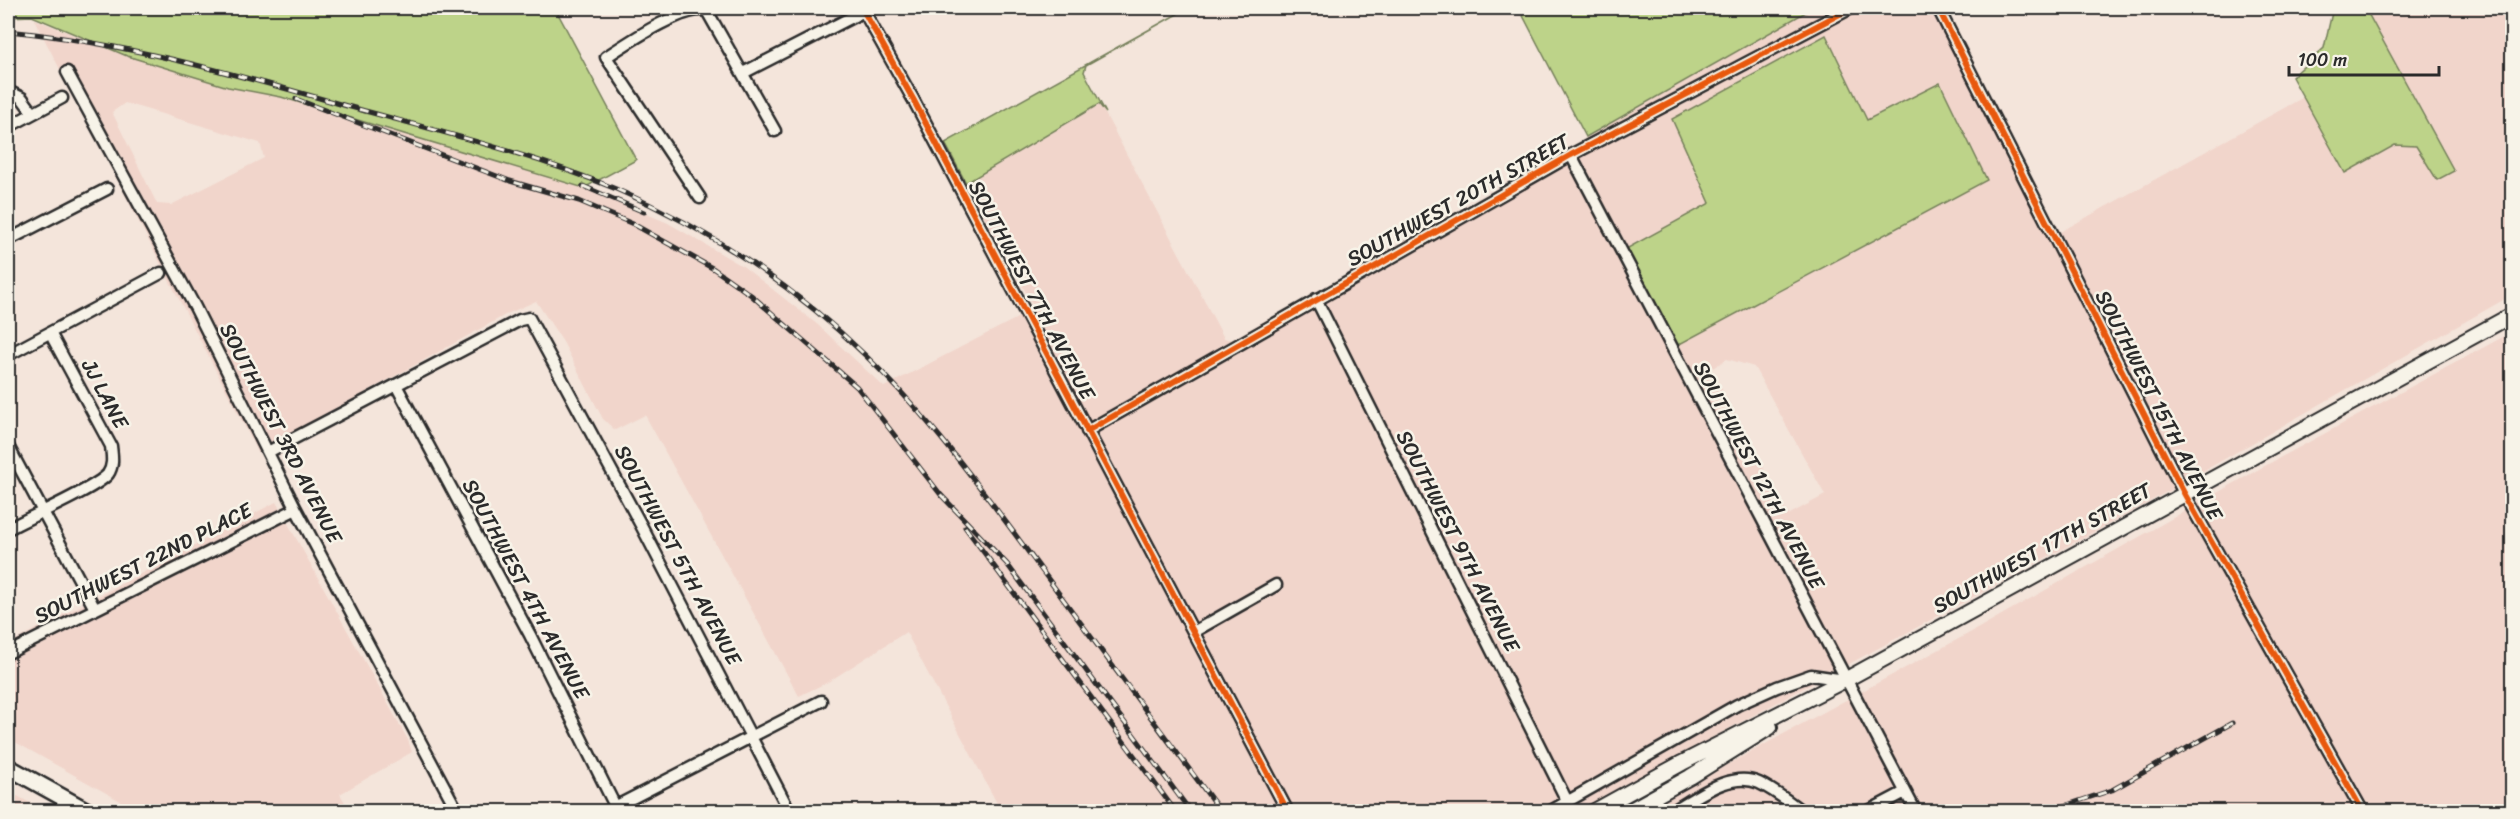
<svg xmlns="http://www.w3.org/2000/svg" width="2520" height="819" viewBox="0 0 2520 819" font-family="Sriracha,sans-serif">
  <rect width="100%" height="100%" fill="#f4e5db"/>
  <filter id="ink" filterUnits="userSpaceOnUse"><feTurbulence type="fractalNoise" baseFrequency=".0167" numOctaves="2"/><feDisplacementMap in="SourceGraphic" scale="12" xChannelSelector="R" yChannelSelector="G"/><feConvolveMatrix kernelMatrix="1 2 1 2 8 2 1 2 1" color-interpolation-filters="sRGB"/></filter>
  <g filter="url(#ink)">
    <path fill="#f1d5cb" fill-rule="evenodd" d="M 1813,8 L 1938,8 L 2018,163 L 2060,232 L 2304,97 L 2345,172 L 2395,145 L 2416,146 L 2438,180 L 2454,170 L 2365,8 L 2512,8 L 2512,295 L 2142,506 L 1576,811 L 1294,811 L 1030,312 L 1035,309 L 966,183 L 1100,104 L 1224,338 L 1231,340 L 1584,143 L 1586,137 ZM 1826,35 L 1867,120 L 1626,249 L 1711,203 ZM 1727,359 L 1754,367 L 1825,495 L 1788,515 L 1711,369 Z
      M 34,19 L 127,56 L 228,87 L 281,97 L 575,184 L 668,223 L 744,267 L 818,325 L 884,387 L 1021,316 L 1283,811 L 1001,811 L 906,632 L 828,682 L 799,696 L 645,415 L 615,430 L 603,419 L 563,342 L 536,301 L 507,314 L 258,452 ZM 68,65 L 199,305 L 239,386 L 230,390 L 190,310 L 61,72 ZM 125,103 L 260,143 L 264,158 L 171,205 L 157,204 L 112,112 Z
      M 2512,332 L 2512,811 L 1879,811 L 1912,795 L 1907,785 L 1854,811 L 1813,812 L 1760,778 L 1735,775 L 1714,781 L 1660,811 L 1640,812 L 1975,630 L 2261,468 Z
      M 276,502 L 408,740 L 412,752 L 340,794 L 350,811 L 140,812 L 8,738 L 8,644 Z
      M 1738,786 L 1757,788 L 1794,811 L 1683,812 L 1719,792 Z
      M 8,791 L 45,811 L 8,811 Z"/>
    <path fill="#bdd389" stroke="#747f5a" stroke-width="1.5" d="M 8,8 L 555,8 L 636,160 L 584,188 L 281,97 L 228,87 L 127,56 L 32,16 L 8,17 Z
      M 1188,8 L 1086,65 L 1084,72 L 1106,113 L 1099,104 L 966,183 L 945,143 Z
      M 1519,8 L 1813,8 L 1586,137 Z
      M 2333,8 L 2365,8 L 2454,171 L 2437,180 L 2416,146 L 2395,145 L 2345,173 L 2292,77 L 2324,48 Z
      M 1826,35 L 1867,120 L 1940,83 L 1987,180 L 1674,347 L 1626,249 L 1710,203 L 1672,119 Z"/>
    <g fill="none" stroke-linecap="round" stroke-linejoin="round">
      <defs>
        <path id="minor" d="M 862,8 L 913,99 L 1288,812
          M 1938,8 L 2184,493 L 2363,812
          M 67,72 L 195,307 L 296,509 L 458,812
          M 743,73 L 864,11
          M 8,91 L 22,98 L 33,113
          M 8,127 L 62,98
          M 1571,155 L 1916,812
          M 700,198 L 606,57 C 626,44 684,4 707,11 L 775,131
          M 8,240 L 107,189
          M 1316,299 L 1566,799
          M 8,355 L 161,273
          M 396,385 L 530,635 L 618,812
          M 1087,431 L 1571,155 L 1851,8
          M 8,446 L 95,609
          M 268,452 L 520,320 L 529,318 L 642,527 L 790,812
          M 8,529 C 27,518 97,488 108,474 C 114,465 112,456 111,446 L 50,333
          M 1195,631 L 1276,585
          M 8,653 L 296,509
          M 605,812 L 821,701
          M 1549,812 L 1737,705 L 1777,687 L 1811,675 L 1845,680
          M 1671,812 C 1696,798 1730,770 1759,783 C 1774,790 1789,802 1803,812
          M 1867,812 L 1905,792"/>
        <path id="major" d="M 1593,812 L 1682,763 L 1845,680 L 2512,315
          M 1627,812 L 1690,777 L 1770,727"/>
        <path id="highway" d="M 8,767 L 89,812"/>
      </defs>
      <use href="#minor" stroke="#2b2b2b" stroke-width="15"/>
      <use href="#major" stroke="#2b2b2b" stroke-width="18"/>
      <use href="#highway" stroke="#2b2b2b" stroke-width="20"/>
      <use href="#minor" stroke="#f7f3e8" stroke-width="10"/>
      <use href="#major" stroke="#f7f3e8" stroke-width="14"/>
      <use href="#highway" stroke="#f7f3e8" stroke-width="15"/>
      <defs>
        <path id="rail" d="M 8,31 C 121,42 231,73 340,104 C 433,130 527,152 616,189 C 707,228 796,287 867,357 C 932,420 986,495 1040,568 C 1100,649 1161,730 1221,812
          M 296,99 L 510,181 L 579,201 L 633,224 L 714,269 L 751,295 L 857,387 L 941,495 L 1007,564 L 1191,812
          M 583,186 L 644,212
          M 965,527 L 1176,812
          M 2046,812 L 2112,790 L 2232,723"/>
      </defs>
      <use href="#rail" stroke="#2b2b2b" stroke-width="5"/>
      <use href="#rail" stroke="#f7f3e8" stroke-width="3" stroke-dasharray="9" stroke-linecap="butt"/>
      <defs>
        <path id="cycleway" d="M 862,8 L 913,99 L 1288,812
          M 1938,8 L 2184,493 L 2363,812
          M 1087,431 L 1571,155 L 1851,8"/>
      </defs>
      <use href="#cycleway" stroke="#f7f3e8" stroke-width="10"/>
      <use href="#cycleway" stroke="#e8590c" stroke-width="6"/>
    </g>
  </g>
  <g text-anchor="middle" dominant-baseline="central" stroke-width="5" stroke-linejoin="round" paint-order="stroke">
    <g font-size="21" fill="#2b2b2b" stroke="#f7f3e8">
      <text transform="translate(1458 200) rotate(-29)">SOUTHWEST 20TH STREET</text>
      <text transform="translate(1032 290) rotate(62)">SOUTHWEST 7TH AVENUE</text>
      <text transform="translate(105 394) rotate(62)">JJ LANE</text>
      <text transform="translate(2159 405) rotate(63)">SOUTHWEST 15TH AVENUE</text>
      <text transform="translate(281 433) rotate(63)">SOUTHWEST 3RD AVENUE</text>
      <text transform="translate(1759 475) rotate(62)">SOUTHWEST 12TH AVENUE</text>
      <text transform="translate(1458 541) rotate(63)">SOUTHWEST 9TH AVENUE</text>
      <text transform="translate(2042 548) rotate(-29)">SOUTHWEST 17TH STREET</text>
      <text transform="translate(678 555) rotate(62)">SOUTHWEST 5TH AVENUE</text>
      <text transform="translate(143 563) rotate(-27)">SOUTHWEST 22ND PLACE</text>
      <text transform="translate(526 589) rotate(62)">SOUTHWEST 4TH AVENUE</text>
    </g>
  </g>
  <rect width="2520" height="819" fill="none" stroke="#f7f3e8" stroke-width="30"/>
  <rect x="15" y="15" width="2490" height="789" fill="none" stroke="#2b2b2b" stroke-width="2" filter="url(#ink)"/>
  <path d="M2289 66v9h150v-9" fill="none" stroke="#2b2b2b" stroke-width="3"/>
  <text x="2298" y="66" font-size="18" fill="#2b2b2b" stroke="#f7f3e8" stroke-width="4.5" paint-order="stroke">100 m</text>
</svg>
